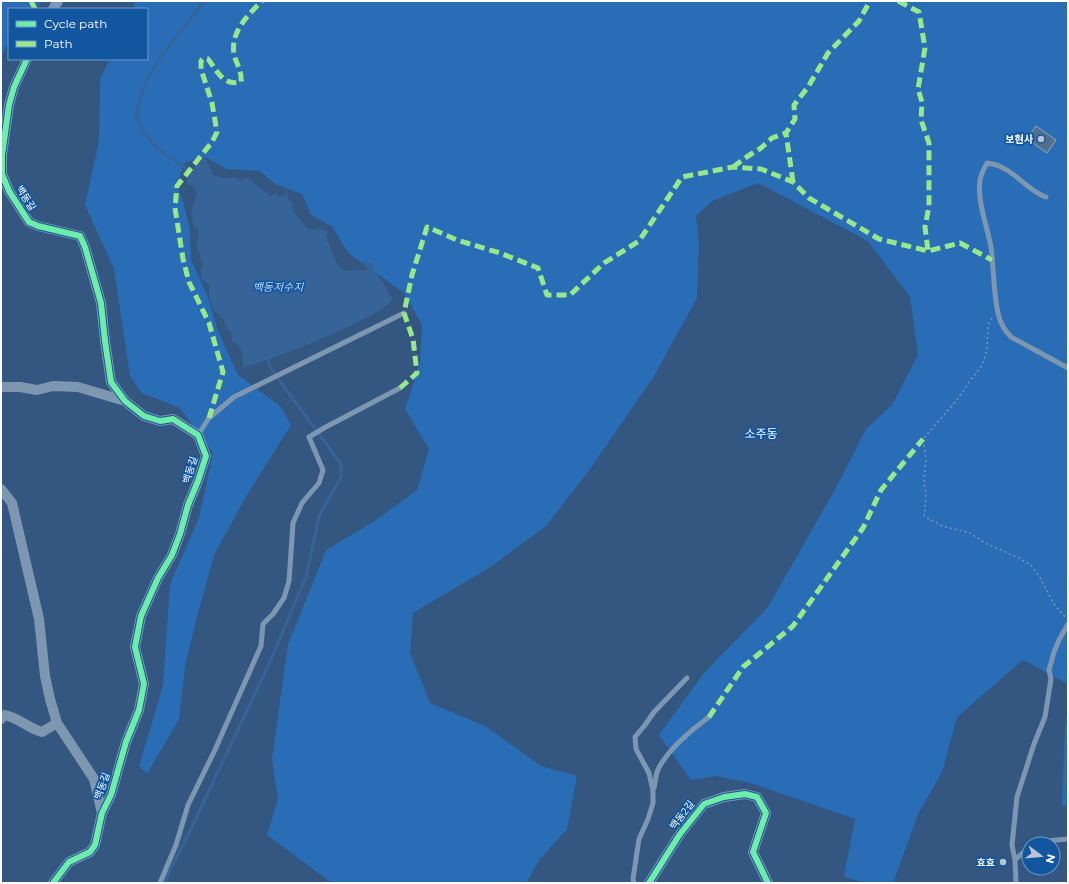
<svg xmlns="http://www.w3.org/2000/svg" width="1069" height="884" viewBox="0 0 1069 884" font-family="Montserrat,'Noto Sans KR',sans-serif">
  <rect width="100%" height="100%" fill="#335780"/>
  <path fill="#286db6" d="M 1,1 L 43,1 L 35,9 L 9,9 L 9,41 L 1,56 Z
    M 135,1 L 1068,1 L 1068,684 L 1023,660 L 957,717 L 942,772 L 918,814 L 893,883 L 864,883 L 844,876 L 855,819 L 751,783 L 716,776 L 691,780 L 659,735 L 704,673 L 768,607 L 839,482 L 866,429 L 892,405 L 918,355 L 910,297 L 868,241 L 758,183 L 712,201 L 696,216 L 699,243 L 697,298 L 654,376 L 590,469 L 546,526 L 489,568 L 413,613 L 410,653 L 430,703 L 485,726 L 541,766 L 577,776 L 567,829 L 540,859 L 526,883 L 332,883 L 267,835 L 278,799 L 272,759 L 288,644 L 326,550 L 373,522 L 417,490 L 429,449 L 405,409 L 420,363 L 422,325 L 404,293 L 351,255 L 342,244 L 333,227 L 311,215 L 302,194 L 275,184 L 260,171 L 227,169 L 205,157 L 184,163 L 177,186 L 184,204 L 190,231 L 191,259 L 209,300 L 218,331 L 238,375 L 280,406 L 291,425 L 248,493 L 214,555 L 198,613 L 185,666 L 179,719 L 147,774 L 139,766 L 163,686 L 170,584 L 199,518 L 213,453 L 180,408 L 142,393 L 130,376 L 114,269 L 85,205 L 99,140 L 100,79 L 110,59 L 147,59 L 147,9 L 133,9 Z
    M 1068,708 L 1068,805 L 1062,806 L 1065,729 Z"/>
  <path fill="#366498" d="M 205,157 L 213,175 L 225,179 L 235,177 L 241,181 L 243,179 L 247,178 L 271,196 L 276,193 L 279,197 L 285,195 L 287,191 L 288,199 L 294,204 L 292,207 L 293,211 L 307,228 L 316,230 L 320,227 L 321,230 L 329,232 L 326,235 L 327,242 L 329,243 C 331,251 338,271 347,271 C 354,271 355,269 363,271 L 367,269 L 367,266 L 363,261 L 373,263 C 372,276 386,280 389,295 L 393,298 C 387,316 265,362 243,368 C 243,355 244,347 231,340 L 232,334 L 226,327 L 224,320 C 214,314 207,298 210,286 L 207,283 L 202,280 L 201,270 L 203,265 L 196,244 L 199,237 L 198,230 L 194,227 L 191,212 L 197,195 L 195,188 L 188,184 L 186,176 Z"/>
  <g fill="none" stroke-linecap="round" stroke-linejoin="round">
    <path stroke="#366498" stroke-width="3" d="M 193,173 C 173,159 141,142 137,115 C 136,112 137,109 138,106 C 146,66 181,33 205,1
      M 165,883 L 168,874 L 190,831 L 269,664 L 306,577 L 319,516 L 341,477 L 341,464 L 282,384 L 269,365 L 267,356"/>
  </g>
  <path fill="#516e8e" stroke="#93a7be" d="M 1036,126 L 1056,140 L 1047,153 L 1027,139 Z"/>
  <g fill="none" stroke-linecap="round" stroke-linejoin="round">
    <path stroke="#7e97b0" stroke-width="1.5" stroke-dasharray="2 3" stroke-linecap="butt" d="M 992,318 L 988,325 L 987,350 L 983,364 L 970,381 L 957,400 L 923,439 L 926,460 L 924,479 L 926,496 L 924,516 L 942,526 L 970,533 L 985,543 L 1019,558 L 1031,565 L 1039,576 L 1054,604 L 1063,615 L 1066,617"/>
    <path stroke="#7e97b0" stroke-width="5" d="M 1046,197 C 1028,191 1017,173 999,166 C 995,164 991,164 987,163 C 984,169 981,174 980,180 C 977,202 987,225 991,247 C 994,269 993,291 998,313 C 1000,323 1004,330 1011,337 L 1068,368
      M 198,435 L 209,418 L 234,397 L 404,313
      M 654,788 C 655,783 656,777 657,772 C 665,752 692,729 709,717
      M 1033,844 L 1046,841 L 1068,839
      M 1015,860 L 1029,847
      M 160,883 L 176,845 L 188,805 L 214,752 L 261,646 L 263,624 L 273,614 L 284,598 L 289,581 L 293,523 L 302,503 L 319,483 L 323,470 L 309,437 L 324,428 L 400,388
      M 634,883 L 633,879 L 639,839 L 648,819 L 653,803 L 653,791 L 649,773 L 636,749 L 635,737 L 645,725 L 654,712 L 687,678
      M 1016,883 L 1015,860 L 1012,845 L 1017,797 L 1034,744 L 1045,717 L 1051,679 L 1049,670 L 1054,652 L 1059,640 L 1068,624"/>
    <path stroke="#7e97b0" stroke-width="10" d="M 53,9 L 58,1
      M 27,59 L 14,87 L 9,105 L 2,155 L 2,174 L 9,191 L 29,222 L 38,226 L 80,236 L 85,247 L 101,303 L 105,341 L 111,382 L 125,401 L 144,416 L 160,421 L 173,419 L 198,435 L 206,456 L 198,481 L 188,505 L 180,534 L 172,555 L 158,578 L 141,616 L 135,647 L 144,684 L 139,710 L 126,742 L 111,795 L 102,813 L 95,845 L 90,852 L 69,862 L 53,883
      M 1,387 L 20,387 L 37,390 L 53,386 L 78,387 L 125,401
      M 1,489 L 12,503 L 39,619 L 45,676 L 50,699 L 57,723 L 94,779 L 102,813
      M 1,719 L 4,715 C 18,717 29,729 42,732 L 57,723
      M 649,883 L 680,834 L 704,804 L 724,797 L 745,794 L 757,797 L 766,813 L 753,852 L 768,883"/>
    <path stroke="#98e88a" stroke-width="5" stroke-dasharray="10 5" stroke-linecap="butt" d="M 31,1 L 35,9
      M 898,1 L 919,12 L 925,48 L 918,89 L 922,102 L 921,120 L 929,143 L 929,206 L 925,227 L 928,251
      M 733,167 L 748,156 L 761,148 L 772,138 L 786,133
      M 793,182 L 786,133 L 795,119 L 794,105 L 808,87 L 828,53 L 859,21 L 870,1
      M 400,388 L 417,373 L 413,339 L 404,313 L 412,275 L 427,227 L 457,240 L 500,253 L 538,268 L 547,295 L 570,295 L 604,263 L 639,241 L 682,177 L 733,167 L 761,169 L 793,182 L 809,198 L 879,239 L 928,251 L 960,243 L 992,260
      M 209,418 L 223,372 L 209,323 L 189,282 L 183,259 L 175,208 L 177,186 L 212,142 L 217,132 L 212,103 L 201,69 L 201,61 L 204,58 L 208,59 C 218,72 223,86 241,82 C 242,73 238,66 235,58 C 228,34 247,16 262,1
      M 709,717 L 743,667 L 793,626 L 863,528 L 881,490 L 923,439"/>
    <defs>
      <path id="cycleway" d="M 27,59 L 14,87 L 9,105 L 2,155 L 2,174 L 9,191 L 29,222 L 38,226 L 80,236 L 85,247 L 101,303 L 105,341 L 111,382 L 125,401 L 144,416 L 160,421 L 173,419 L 198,435 L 206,456 L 198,481 L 188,505 L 180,534 L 172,555 L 158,578 L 141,616 L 135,647 L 144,684 L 139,710 L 126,742 L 111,795 L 102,813 L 95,845 L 90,852 L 69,862 L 53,883
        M 649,883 L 680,834 L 704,804 L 724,797 L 745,794 L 757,797 L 766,813 L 753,852 L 768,883"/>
    </defs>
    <use href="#cycleway" stroke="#1356a0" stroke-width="8"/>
    <use href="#cycleway" stroke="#6deda7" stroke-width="6"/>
  </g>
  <g fill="#b8c4d3" stroke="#1356a0" stroke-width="1.5">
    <circle cx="1041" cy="139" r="4"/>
    <circle cx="1003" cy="862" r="4"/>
  </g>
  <g text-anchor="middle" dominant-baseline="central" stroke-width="3.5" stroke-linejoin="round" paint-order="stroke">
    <g font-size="10" font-weight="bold" fill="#fff" stroke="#1356a0" text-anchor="end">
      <text x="1033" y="139">보현사</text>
      <text x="995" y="862">효효</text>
    </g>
    <g font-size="10" fill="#fff" stroke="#1356a0">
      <text transform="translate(26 198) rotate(58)">백동길</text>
      <text transform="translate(190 470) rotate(-73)">백동길</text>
      <text transform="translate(102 786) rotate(-70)">백동길</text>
      <text transform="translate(682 815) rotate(-52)">백동2길</text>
    </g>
    <g font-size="11" font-style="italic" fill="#b9d9fa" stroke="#1356a0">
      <text x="278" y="287">백동저수지</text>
    </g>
    <g font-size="12" fill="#fff" stroke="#1356a0">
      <text x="761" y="433">소주동</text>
    </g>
  </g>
  <rect width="1069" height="884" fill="none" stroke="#ffffff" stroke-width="4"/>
  <rect x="8" y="8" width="140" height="52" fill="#1356a0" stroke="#719ac6"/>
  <rect x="16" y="21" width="20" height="6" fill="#6deda7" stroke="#719ac6"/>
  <text x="44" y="28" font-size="12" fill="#ffffff">Cycle path</text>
  <rect x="16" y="41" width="20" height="6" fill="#98e88a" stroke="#719ac6"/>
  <text x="44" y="48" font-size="12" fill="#ffffff">Path</text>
  <g transform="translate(1041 856) rotate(106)"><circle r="19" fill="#1356a0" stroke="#719ac6"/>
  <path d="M0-3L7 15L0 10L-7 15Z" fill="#b8c4d3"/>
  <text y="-6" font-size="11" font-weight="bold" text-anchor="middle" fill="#ffffff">N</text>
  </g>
</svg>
